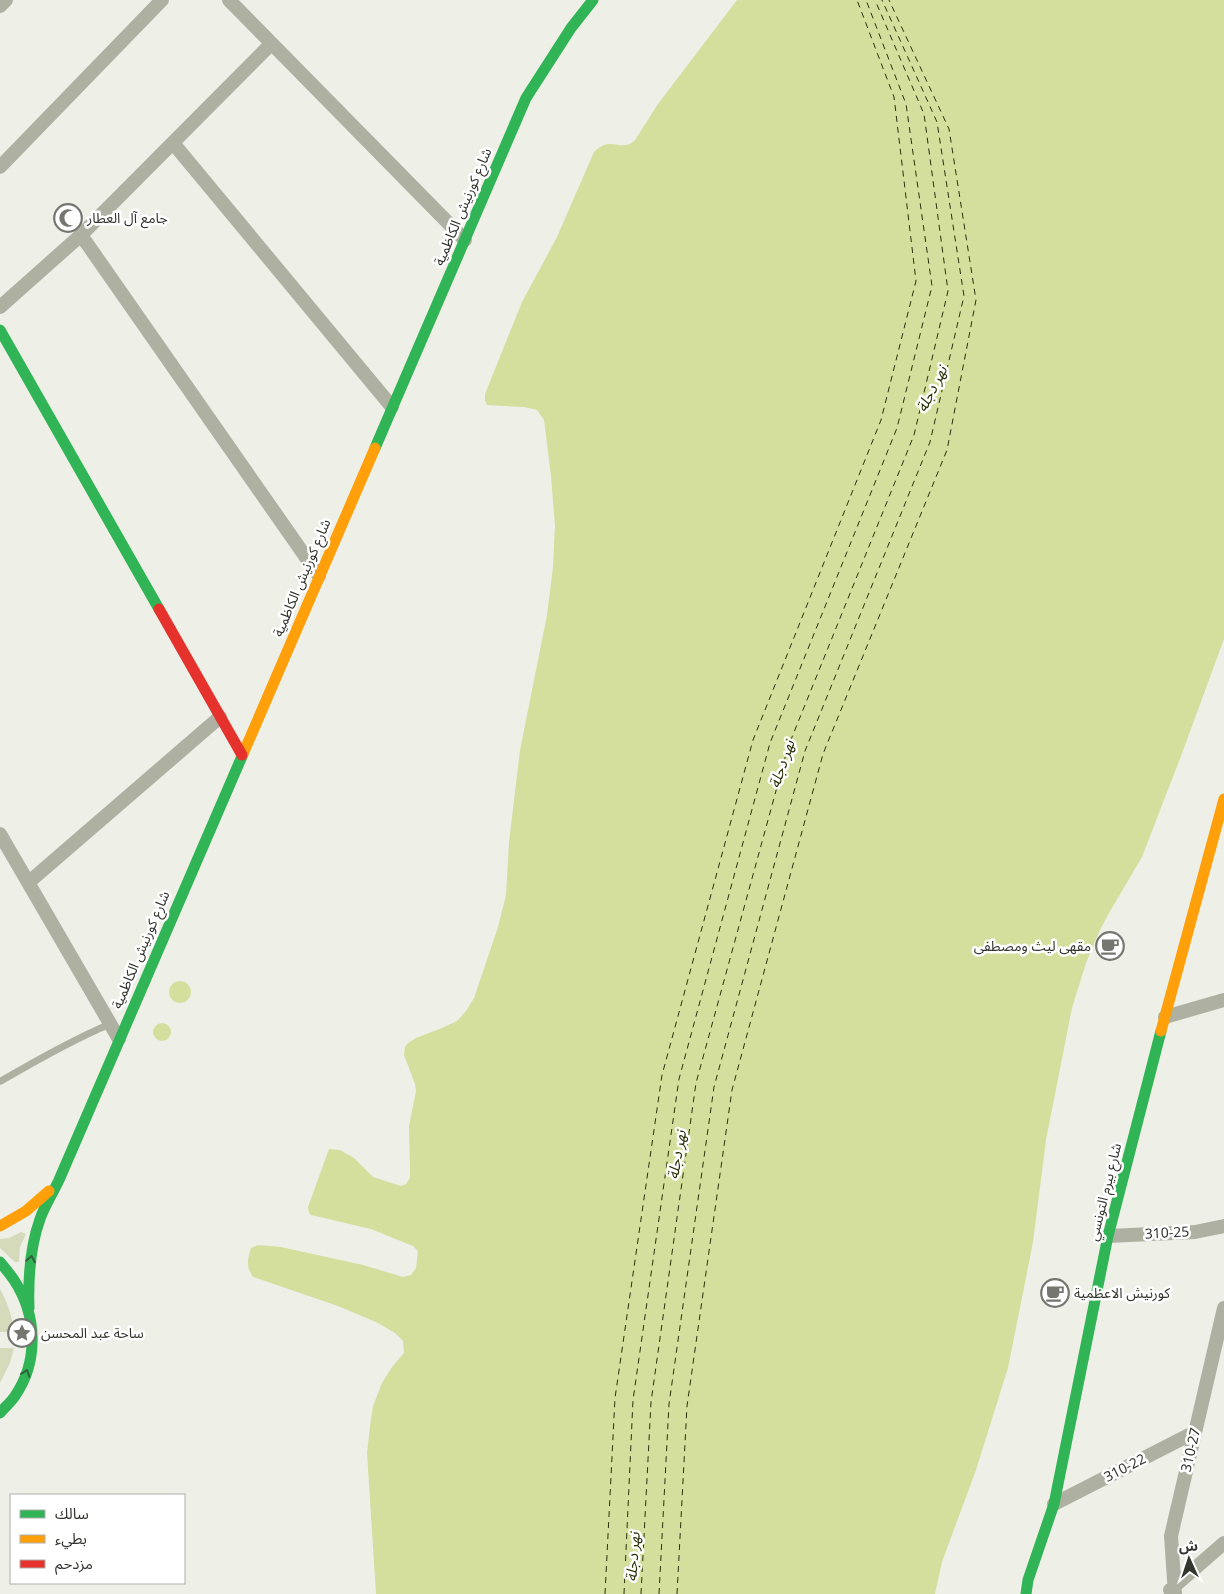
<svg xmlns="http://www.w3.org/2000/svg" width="1224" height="1594" viewBox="0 0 1224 1594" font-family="Georgia,'Noto Sans Arabic',serif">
  <rect width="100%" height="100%" fill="#eef0e8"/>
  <path fill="#d5dbba" d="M 21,1232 L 26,1234 L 20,1247 L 19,1262 L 15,1262 L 0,1248 L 0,1239 L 9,1238 Z
    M 0,1289 C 8,1303 12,1316 14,1332 L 0,1332 Z
    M 0,1348 L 14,1348 L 10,1363 L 0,1383 Z"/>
  <path fill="#d4de9d" d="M 737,0 L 1224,0 L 1224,639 L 1181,756 L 1142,857 L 1109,913 L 1099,932 L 1086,963 L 1072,1008 L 1046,1140 L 1033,1242 L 1008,1368 L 976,1470 L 942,1562 L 935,1594 L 376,1594 L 367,1453 L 370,1426 L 373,1406 L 382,1383 L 392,1367 L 404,1353 L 403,1341 L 395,1333 L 378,1323 L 338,1306 L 253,1277 C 246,1266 247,1261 251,1248 L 258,1245 L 281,1247 L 363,1265 L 403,1277 L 411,1275 L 416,1268 L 418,1251 L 413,1246 L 371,1229 L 311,1215 L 309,1213 L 308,1207 L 329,1149 L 340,1150 L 354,1158 L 373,1177 L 401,1186 L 406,1184 L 410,1178 L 410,1170 L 409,1126 L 416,1091 L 415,1084 L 404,1055 L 405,1047 L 408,1043 L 416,1038 L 442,1028 L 457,1021 L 466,1011 L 474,998 L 498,927 L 506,895 L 509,842 L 520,750 L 547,615 L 553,567 L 555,526 L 551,476 L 544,420 L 537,410 L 524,407 L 487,405 L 485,400 L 485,394 L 522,302 L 557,237 L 594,152 C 612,134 621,154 635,140 L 658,104 Z
    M169 992a11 11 0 1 1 22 0a11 11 0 1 1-22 0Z
    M153 1032a9 9 0 1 1 18 0a9 9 0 1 1-18 0Z"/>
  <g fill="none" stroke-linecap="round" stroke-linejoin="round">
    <path stroke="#2b3009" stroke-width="1" stroke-dasharray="6 5" stroke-linecap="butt" d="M 605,1594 L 615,1398 L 662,1075 L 753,740 L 881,420 L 916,281 L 894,97 L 857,0
      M 624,1594 L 633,1400 L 679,1079 L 770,743 L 897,428 L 932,286 L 906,104 L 866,0
      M 641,1594 L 651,1402 L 696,1083 L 788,747 L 914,435 L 948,291 L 924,114 L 875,0
      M 659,1594 L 669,1404 L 714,1087 L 805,751 L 930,442 L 964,296 L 937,122 L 882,0
      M 677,1594 L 687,1406 L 732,1090 L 823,754 L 947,450 L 976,300 L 949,129 L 889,0"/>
    <path stroke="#aeb1a2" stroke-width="7" d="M 1,1081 C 37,1060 72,1040 110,1024"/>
    <path stroke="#aeb1a2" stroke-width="14" d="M 229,0 L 465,240
      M 0,6 L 6,0
      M 173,143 L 392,407
      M 0,167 L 162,0
      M 81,235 L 319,576
      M 0,307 L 81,235 L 271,44
      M 0,834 L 119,1039
      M 29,882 L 220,717
      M 1165,1017 L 1224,1000
      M 1108,1236 L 1195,1232 L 1224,1226
      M 1054,1504 L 1195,1432
      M 1170,1590 L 1224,1543
      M 1175,1594 L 1171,1536 L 1224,1308"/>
    <path stroke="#30b455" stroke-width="11" d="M 0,330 L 159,609
      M 375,448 L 526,98 L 571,28 L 593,0
      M 0,1262 C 5,1268 10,1274 14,1280 C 37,1315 39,1361 15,1396 C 11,1402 5,1407 0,1413
      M 29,1308 C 28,1278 30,1247 40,1219 C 45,1205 53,1193 59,1180 L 243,754
      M 1026,1594 L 1028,1580 L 1054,1504 L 1108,1236 L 1161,1031"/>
    <path stroke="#ff9f0a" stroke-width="11" d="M 243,754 L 375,448
      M 1161,1031 L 1224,799
      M 0,1226 L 26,1211 L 49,1191"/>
    <path stroke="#e5322d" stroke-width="11" d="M 159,609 L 242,755"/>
  </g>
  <defs><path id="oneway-chevron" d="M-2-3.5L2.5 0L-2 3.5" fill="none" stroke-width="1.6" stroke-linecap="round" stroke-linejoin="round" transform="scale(1.25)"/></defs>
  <g stroke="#31613c">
    <use href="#oneway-chevron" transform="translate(31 1259) rotate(-80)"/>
    <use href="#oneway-chevron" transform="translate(26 1373) rotate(-71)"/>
  </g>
  <defs>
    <symbol id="mosque-ring" viewBox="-11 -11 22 22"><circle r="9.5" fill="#fff" stroke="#74766f" stroke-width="1.5"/><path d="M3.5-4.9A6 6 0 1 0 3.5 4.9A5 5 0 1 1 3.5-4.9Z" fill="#74766f"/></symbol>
    <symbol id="cafe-ring" viewBox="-11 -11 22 22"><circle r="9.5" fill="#fff" stroke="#74766f" stroke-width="1.5"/><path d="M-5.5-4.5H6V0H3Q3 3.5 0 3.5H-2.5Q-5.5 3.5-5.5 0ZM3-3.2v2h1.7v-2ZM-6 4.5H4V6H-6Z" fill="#74766f"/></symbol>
    <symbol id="sight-ring" viewBox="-11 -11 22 22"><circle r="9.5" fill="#fff" stroke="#74766f" stroke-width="1.5"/><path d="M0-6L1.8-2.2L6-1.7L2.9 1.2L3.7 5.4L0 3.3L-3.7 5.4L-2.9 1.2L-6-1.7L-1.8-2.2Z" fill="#74766f"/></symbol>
  </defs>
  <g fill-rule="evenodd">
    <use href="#mosque-ring" x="52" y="202" width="32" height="32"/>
    <use href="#cafe-ring" x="1094" y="930" width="32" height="32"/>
    <use href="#cafe-ring" x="1039" y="1277" width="32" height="32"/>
    <use href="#sight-ring" x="6" y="1317" width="32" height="32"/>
  </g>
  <g text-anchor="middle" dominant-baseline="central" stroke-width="5" stroke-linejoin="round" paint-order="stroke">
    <g font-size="14" fill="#32342e" stroke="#fff">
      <text transform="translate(463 207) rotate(-67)">شارع كورنيش الكاظمية</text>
      <text transform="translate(302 578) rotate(-67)">شارع كورنيش الكاظمية</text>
      <text transform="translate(141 950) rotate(-67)">شارع كورنيش الكاظمية</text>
      <text transform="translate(1105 1192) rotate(-76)">شارع بيرم التونسي</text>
      <text transform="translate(1167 1233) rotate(-3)">310-25</text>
      <text transform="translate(1191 1450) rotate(-77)">310-27</text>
      <text transform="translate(1125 1468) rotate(-27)">310-22</text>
    </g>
    <g font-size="14" fill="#32342e" stroke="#fff" text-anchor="start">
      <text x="87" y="218">جامع آل العطار</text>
      <text x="1091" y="946" text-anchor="end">مقهى ليث ومصطفى</text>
      <text x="1074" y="1293">كورنيش الاعظمية</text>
      <text x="41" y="1333">ساحة عبد المحسن</text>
    </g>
    <g font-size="15" font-style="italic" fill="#2b3009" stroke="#fff">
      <text transform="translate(932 389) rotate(-63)">نهر دجلة</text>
      <text transform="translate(782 764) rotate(-71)">نهر دجلة</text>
      <text transform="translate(677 1155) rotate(-80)">نهر دجلة</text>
      <text transform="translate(633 1557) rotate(-86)">نهر دجلة</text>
    </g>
  </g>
  <rect x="10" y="1494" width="175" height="90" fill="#ffffff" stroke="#adaeab"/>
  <rect x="20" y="1510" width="25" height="8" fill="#30b455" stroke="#adaeab"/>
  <text x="55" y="1519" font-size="15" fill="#32342e">سالك</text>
  <rect x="20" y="1535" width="25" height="8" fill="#ff9f0a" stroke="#adaeab"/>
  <text x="55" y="1544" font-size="15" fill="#32342e">بطيء</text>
  <rect x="20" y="1560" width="25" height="8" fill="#e5322d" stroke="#adaeab"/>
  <text x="55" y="1569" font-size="15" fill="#32342e">مزدحم</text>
  <g transform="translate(1189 1559) rotate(357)" stroke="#ffffff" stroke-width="4" paint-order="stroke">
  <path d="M0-4L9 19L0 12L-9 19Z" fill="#32342e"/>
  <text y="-8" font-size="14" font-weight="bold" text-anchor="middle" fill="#32342e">ش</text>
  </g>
</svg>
